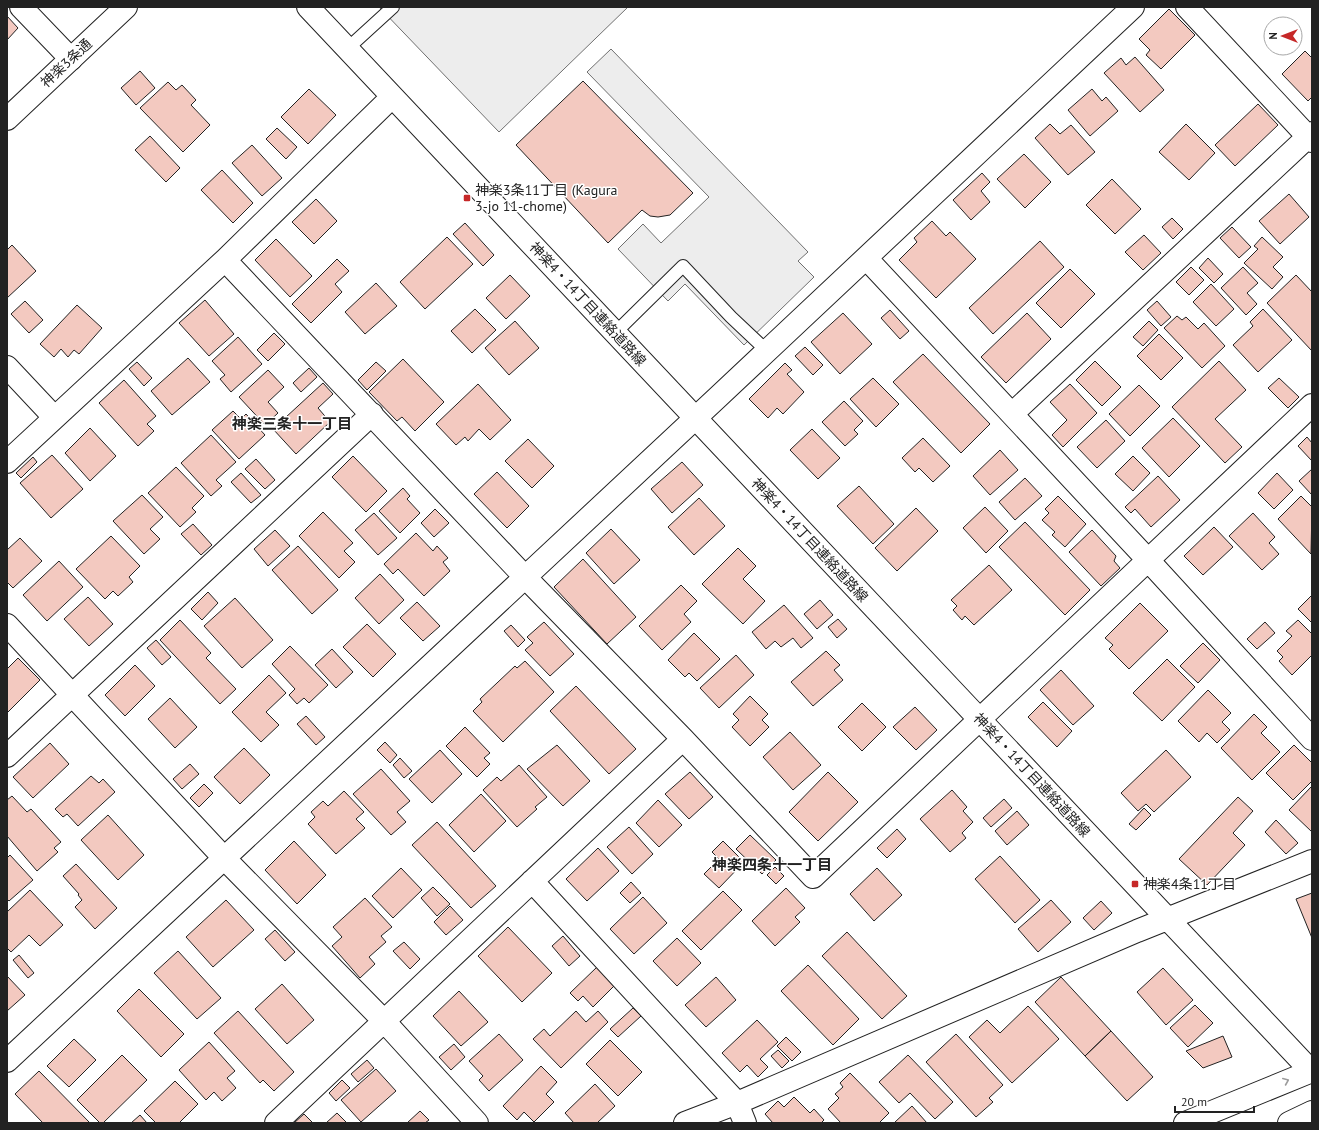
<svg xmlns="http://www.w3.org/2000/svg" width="1319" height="1130" viewBox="0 0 1319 1130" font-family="'PT Sans','Noto Sans JP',sans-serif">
  <rect width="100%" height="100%" fill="#fff"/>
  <path fill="#ededed" stroke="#6f6f6f" d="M 379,7 L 628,7 L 499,132 Z
    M 611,49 L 808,252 L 798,261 L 814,277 L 744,345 L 685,284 L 668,301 L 618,249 L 643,224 L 661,243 L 709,197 L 587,72 Z"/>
  <path fill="#f3c9c0" stroke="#222" d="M 1169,9 L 1195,35 L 1161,69 L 1146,55 L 1150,50 L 1139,39 Z
    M 7,16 L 18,28 L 7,40 Z
    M 1305,51 L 1312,58 L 1312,97 L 1308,101 L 1282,74 Z
    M 1135,57 L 1164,90 L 1140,112 L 1104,73 L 1121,58 L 1126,65 Z
    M 140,71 L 155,88 L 136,105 L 121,88 Z
    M 583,81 L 693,193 L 670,215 L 658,217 L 650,216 L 642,210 L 608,243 L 516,145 Z
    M 168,82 L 176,90 L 182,85 L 196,100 L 191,105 L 210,125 L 183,152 L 140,108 Z
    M 309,89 L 336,115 L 308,144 L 281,117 Z
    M 1092,89 L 1102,101 L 1106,97 L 1118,111 L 1090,136 L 1068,110 Z
    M 1258,104 L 1278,125 L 1235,166 L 1215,145 Z
    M 1050,124 L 1060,134 L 1071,125 L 1095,152 L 1068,175 L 1035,138 Z
    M 1186,124 L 1215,153 L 1189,180 L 1159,152 Z
    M 277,128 L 297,147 L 286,159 L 266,139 Z
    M 150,136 L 180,168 L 166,182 L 135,150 Z
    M 252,145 L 282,178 L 262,196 L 232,163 Z
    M 1024,154 L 1051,182 L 1025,208 L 997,179 Z
    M 222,170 L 253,203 L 233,223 L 201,190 Z
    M 982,173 L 990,182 L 981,191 L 990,202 L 971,220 L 953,200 Z
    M 1112,179 L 1141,209 L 1115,234 L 1086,205 Z
    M 1289,194 L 1309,217 L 1280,244 L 1259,221 Z
    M 316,199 L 337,221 L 314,244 L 292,222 Z
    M 1172,218 L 1183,229 L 1173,239 L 1162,227 Z
    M 932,221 L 946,236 L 950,232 L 976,259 L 936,298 L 899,260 L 917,242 L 914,238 Z
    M 465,223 L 494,255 L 483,266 L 453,234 Z
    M 1232,227 L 1251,247 L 1239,258 L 1220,238 Z
    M 1144,235 L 1161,253 L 1143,270 L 1125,252 Z
    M 447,237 L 473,264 L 425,309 L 400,282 Z
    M 1262,237 L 1283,257 L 1273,267 L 1283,277 L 1272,289 L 1244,263 L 1258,249 L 1254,246 Z
    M 276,239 L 312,276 L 290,297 L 255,260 Z
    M 1040,241 L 1064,267 L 993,334 L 969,308 Z
    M 12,245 L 36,271 L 7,298 L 7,250 Z
    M 1208,258 L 1223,274 L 1214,283 L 1199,268 Z
    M 337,259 L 349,271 L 335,284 L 342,292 L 311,323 L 292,304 Z
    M 1191,267 L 1204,280 L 1189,295 L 1176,282 Z
    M 1243,267 L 1258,283 L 1247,293 L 1257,304 L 1246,315 L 1221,288 Z
    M 1070,269 L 1095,294 L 1061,328 L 1036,303 Z
    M 510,275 L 530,296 L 506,319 L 486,298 Z
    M 1296,275 L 1312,292 L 1312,351 L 1267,303 Z
    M 376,283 L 397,306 L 365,334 L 345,312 Z
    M 1211,284 L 1234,309 L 1216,326 L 1193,302 Z
    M 205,300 L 234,334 L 209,356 L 179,323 Z
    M 25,301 L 43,320 L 29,333 L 11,314 Z
    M 1157,301 L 1171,317 L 1161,326 L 1147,310 Z
    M 77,305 L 102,328 L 79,354 L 74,350 L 68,357 L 61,349 L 54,357 L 40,344 Z
    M 475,309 L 496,330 L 472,353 L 451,331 Z
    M 1263,309 L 1292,340 L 1258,372 L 1233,345 L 1253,326 L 1250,322 Z
    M 890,310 L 909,331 L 900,339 L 881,318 Z
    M 843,313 L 872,344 L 840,374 L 811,342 Z
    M 1027,313 L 1051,339 L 1006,383 L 981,357 Z
    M 1177,316 L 1182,320 L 1186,317 L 1198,329 L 1204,323 L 1225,346 L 1202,368 L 1164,328 Z
    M 515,321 L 539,348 L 509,375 L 485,348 Z
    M 1149,321 L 1158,330 L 1143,346 L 1133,337 Z
    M 274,333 L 285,344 L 268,361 L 257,350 Z
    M 1159,334 L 1183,358 L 1161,380 L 1137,356 Z
    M 238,337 L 262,364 L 231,392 L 220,379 L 225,375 L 212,361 Z
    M 805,347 L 823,365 L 813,375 L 795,356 Z
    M 923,354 L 990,424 L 961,453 L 893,382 Z
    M 188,358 L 210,382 L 172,415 L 151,391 Z
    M 403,359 L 444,402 L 415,431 L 402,417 L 397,421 L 369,392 Z
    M 1095,361 L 1121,387 L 1102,406 L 1076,380 Z
    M 1219,361 L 1246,390 L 1215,419 L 1242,447 L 1225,463 L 1172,407 Z
    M 137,362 L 152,378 L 144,386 L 129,369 Z
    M 376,362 L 386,371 L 367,390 L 358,380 Z
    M 785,363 L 792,370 L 787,374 L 804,392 L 783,414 L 777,408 L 768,418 L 749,399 Z
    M 309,368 L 317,377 L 301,392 L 293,383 Z
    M 268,370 L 284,387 L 268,402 L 278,413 L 265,425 L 239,397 Z
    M 873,378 L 899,404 L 876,427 L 850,399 Z
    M 1279,378 L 1299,397 L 1288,408 L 1268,388 Z
    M 124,380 L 156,416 L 147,424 L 154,431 L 138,446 L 99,403 Z
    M 323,383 L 333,394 L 318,408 L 330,422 L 296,454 L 273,429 Z
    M 478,384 L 511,420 L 490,440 L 479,429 L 468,441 L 465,437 L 456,445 L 436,424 Z
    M 1070,384 L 1097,413 L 1063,447 L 1052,435 L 1067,420 L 1050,402 Z
    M 1139,385 L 1160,406 L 1130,436 L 1109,414 Z
    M 844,401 L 863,421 L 854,430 L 858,434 L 845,446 L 822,422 Z
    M 233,411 L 241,419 L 246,414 L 265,435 L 239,459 L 212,430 Z
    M 1173,418 L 1200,446 L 1169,477 L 1142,448 Z
    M 1106,420 L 1125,441 L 1097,468 L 1077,447 Z
    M 90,428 L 116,456 L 90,481 L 65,453 Z
    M 812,429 L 840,458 L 818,479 L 790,450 Z
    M 211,435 L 236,462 L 216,480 L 222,486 L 211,496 L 181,463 Z
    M 1307,437 L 1312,443 L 1312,461 L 1298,446 Z
    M 923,438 L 950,466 L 933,482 L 919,468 L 915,472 L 902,458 Z
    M 528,439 L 554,466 L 532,488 L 505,461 Z
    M 1000,450 L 1018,470 L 990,495 L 973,476 Z
    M 52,455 L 83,489 L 51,518 L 20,483 Z
    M 353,456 L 387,491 L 366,512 L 332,477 Z
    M 1133,456 L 1150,473 L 1133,491 L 1115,474 Z
    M 33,457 L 37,462 L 21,478 L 16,473 Z
    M 256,459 L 275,480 L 265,489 L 245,469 Z
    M 682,462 L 703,485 L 672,513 L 651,489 Z
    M 176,467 L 204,496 L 192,508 L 196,512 L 180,527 L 148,493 Z
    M 1312,469 L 1312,495 L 1299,481 Z
    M 497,472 L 529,506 L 507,528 L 474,494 Z
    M 241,473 L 261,495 L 251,503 L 231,482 Z
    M 1277,473 L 1293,490 L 1274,509 L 1258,493 Z
    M 1158,476 L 1180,500 L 1151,527 L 1135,509 L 1131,513 L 1125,507 Z
    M 1025,478 L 1042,496 L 1015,520 L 999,502 Z
    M 859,486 L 894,524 L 873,544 L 837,506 Z
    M 403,488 L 410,496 L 407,499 L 420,513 L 400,533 L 379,511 Z
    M 142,495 L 163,517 L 150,529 L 160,539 L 144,554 L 113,521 Z
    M 1058,496 L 1086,524 L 1065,547 L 1052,535 L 1055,532 L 1042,520 L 1049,513 L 1045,509 Z
    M 1301,496 L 1312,507 L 1311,554 L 1278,519 Z
    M 699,498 L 725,526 L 694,555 L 668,527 Z
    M 985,507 L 1008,531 L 986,553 L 963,528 Z
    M 916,508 L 938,531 L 897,571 L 875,548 Z
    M 435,509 L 449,523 L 434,537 L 421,523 Z
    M 323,512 L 353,543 L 344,551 L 355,562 L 339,578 L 299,536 Z
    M 374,513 L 397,538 L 378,555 L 355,530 Z
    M 1253,513 L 1275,537 L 1269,543 L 1279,554 L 1262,570 L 1229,536 Z
    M 1025,522 L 1090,590 L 1065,615 L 999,547 Z
    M 193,524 L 212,545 L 201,555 L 181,534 Z
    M 1214,527 L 1233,547 L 1203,575 L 1184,556 Z
    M 611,529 L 640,560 L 614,584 L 586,553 Z
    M 275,530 L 290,546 L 268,566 L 254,549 Z
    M 1092,530 L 1116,556 L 1114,561 L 1120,568 L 1101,586 L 1069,552 Z
    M 416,533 L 433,551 L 437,546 L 448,558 L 443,562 L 450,571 L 424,596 L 398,569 L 393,574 L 384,564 Z
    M 111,536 L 140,566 L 129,577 L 133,582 L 118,596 L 113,591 L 105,599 L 76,569 Z
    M 20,538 L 42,561 L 13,588 L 7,582 L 7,550 Z
    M 298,546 L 338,590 L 312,614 L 272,570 Z
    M 738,548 L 756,566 L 743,579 L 765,601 L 743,624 L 702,584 Z
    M 583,559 L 636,617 L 607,644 L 554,587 Z
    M 59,561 L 83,587 L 47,621 L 23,595 Z
    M 989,565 L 1012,590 L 974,625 L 965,616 L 962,620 L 953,610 L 957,606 L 951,600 Z
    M 380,574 L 404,600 L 379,624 L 355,598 Z
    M 681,585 L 697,601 L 684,614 L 691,622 L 662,650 L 639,626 Z
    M 208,592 L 218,603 L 202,620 L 191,609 Z
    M 1312,595 L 1312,623 L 1298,609 Z
    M 88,597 L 113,624 L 89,646 L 64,619 Z
    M 235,598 L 273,640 L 242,668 L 204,626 Z
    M 820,600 L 833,615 L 817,629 L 804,614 Z
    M 417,602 L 440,626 L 423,641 L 400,618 Z
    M 1140,603 L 1168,631 L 1129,669 L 1109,649 L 1113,645 L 1105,638 Z
    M 784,605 L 813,638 L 801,648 L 793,638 L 781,647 L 775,641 L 766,649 L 752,632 Z
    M 838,619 L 847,629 L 837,638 L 828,627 Z
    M 180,620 L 211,653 L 206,658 L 236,689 L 220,704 L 160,640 Z
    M 1298,620 L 1312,634 L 1312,655 L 1292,675 L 1279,661 L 1283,657 L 1277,651 L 1292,636 L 1286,631 Z
    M 544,622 L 574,654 L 550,676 L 525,650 L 533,643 L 527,637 Z
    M 1265,622 L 1275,633 L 1257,649 L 1247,639 Z
    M 367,624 L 396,654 L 373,677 L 343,647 Z
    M 511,625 L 525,640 L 518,647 L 504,631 Z
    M 694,633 L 720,659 L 697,681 L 689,673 L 685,677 L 668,660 Z
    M 156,640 L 171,657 L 162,665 L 147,648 Z
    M 1203,643 L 1220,660 L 1198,683 L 1180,666 Z
    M 290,646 L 328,685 L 309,703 L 304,698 L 297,704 L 289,695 L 295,689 L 272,664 Z
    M 332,649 L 353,672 L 336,688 L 315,665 Z
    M 826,651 L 840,665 L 834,670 L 843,680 L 813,706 L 791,682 Z
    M 736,655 L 754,675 L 719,708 L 700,688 Z
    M 18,658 L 40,680 L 7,713 L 7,669 Z
    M 1167,659 L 1195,687 L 1162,721 L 1133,693 Z
    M 525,661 L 554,692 L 503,742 L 473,711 L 482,702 L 480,699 L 515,666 L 517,668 Z
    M 135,665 L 155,686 L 125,716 L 105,695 Z
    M 1061,670 L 1094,706 L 1073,725 L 1040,690 Z
    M 269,675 L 286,693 L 266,712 L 279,725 L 261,742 L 232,712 Z
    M 576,686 L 636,749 L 609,774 L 550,711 Z
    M 1208,690 L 1231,713 L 1222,722 L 1230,730 L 1217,743 L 1207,733 L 1199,742 L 1178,721 Z
    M 750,696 L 768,714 L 762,720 L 769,727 L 750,746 L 732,727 L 739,720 L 733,714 Z
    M 170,698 L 197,727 L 175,748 L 148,719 Z
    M 1043,702 L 1072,731 L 1057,747 L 1028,717 Z
    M 862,703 L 886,727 L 862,751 L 838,727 Z
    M 915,707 L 937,730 L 916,750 L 893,727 Z
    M 1254,714 L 1267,727 L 1261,733 L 1280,752 L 1252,780 L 1221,748 Z
    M 306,716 L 325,737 L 316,745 L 297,724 Z
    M 465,727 L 490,753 L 484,758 L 490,764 L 477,777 L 446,746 Z
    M 790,732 L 821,765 L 793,790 L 763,757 Z
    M 385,742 L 397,755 L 390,763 L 377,750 Z
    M 50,743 L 69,764 L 33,798 L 13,777 Z
    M 557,745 L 590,781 L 563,806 L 527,769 Z
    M 1294,745 L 1312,763 L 1312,781 L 1293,800 L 1266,773 Z
    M 244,748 L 270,775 L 240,804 L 214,777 Z
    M 440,750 L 462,774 L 432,803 L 409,779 Z
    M 1166,750 L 1191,777 L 1154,812 L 1146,804 L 1138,811 L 1121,793 Z
    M 400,758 L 412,771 L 404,778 L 393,765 Z
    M 190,764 L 199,774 L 182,789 L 173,779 Z
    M 519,765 L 547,797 L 535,807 L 537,809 L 517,827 L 483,790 L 497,777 L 501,781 Z
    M 381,769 L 410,801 L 397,812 L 406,822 L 391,835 L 353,794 Z
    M 690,772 L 713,797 L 689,819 L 665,794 Z
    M 828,772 L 858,802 L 818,841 L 789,812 Z
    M 91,776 L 99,783 L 103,779 L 115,792 L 78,826 L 67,814 L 63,817 L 55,809 Z
    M 204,784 L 213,793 L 199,807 L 190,798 Z
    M 1312,786 L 1312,832 L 1289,810 Z
    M 952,790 L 967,807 L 963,811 L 973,822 L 962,833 L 966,838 L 950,852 L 920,819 Z
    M 344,791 L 364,812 L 356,819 L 365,828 L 336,854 L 308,824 L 315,817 L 311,812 L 323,801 L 328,806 Z
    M 481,794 L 506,821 L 474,852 L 449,825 Z
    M 12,796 L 27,812 L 31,809 L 61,842 L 54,848 L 58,852 L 37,871 L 7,836 L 7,800 Z
    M 1238,797 L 1253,811 L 1233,833 L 1245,845 L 1207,885 L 1179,859 Z
    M 1004,799 L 1012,808 L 991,827 L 983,818 Z
    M 658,800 L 682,825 L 659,847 L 636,823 Z
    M 1144,808 L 1151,815 L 1136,830 L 1129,824 Z
    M 1017,811 L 1029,825 L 1007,845 L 995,831 Z
    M 108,815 L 144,855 L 118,880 L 81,840 Z
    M 1276,820 L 1298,843 L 1286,854 L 1265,832 Z
    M 437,822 L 496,886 L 471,908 L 412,845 Z
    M 629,827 L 653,854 L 632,874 L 607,847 Z
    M 897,829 L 906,839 L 887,858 L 877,848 Z
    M 750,835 L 776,860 L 762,874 L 736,849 Z
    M 294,841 L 326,875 L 297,904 L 265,870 Z
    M 723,841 L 744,862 L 719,888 L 704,874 L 719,859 L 712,852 Z
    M 598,848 L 619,871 L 587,901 L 566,879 Z
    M 10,855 L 33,880 L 9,901 L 7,899 L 7,858 Z
    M 1000,856 L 1040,900 L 1015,923 L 975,879 Z
    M 76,864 L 117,908 L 95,929 L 75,907 L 82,900 L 78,895 L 79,894 L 63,876 Z
    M 775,867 L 784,876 L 776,884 L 767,875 Z
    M 401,868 L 422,890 L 393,918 L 372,896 Z
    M 877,868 L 902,895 L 874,921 L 850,894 Z
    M 631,882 L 641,893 L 630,903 L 620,893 Z
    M 433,887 L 450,904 L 437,916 L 421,898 Z
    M 786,888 L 805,908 L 795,917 L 800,922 L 775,946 L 752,921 Z
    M 30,890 L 63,925 L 40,946 L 29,935 L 11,952 L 7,948 L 7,912 Z
    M 723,891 L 742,910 L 701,950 L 682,931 Z
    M 1312,893 L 1312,938 L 1296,899 Z
    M 643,897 L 667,923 L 634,954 L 610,929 Z
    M 365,898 L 392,927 L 381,936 L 386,942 L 369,957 L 375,964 L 360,978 L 332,946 L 342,937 L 333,927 Z
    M 226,900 L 254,930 L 213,967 L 186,937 Z
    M 1051,900 L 1071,922 L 1038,952 L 1018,929 Z
    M 1101,901 L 1112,913 L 1094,930 L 1083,918 Z
    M 450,906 L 463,920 L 446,935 L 434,922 Z
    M 508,927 L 552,973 L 522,1002 L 478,956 Z
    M 275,930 L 295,952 L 285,961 L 265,939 Z
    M 847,932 L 907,996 L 882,1019 L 822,956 Z
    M 563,936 L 580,956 L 569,966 L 552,946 Z
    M 677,938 L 701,963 L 677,986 L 653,961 Z
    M 404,942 L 420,959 L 410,969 L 393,951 Z
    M 178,951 L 221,998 L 197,1019 L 154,973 Z
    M 19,955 L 34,973 L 28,978 L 13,960 Z
    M 808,965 L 859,1019 L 833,1045 L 781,991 Z
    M 597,967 L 615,985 L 593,1007 L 583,996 L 578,1001 L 570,993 Z
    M 1163,968 L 1193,1000 L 1166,1025 L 1137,992 Z
    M 7,976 L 25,995 L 7,1011 Z
    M 716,977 L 736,1000 L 706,1027 L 685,1005 Z
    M 1061,977 L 1111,1031 L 1085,1056 L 1035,1002 Z
    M 282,984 L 314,1020 L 287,1044 L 255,1009 Z
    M 139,989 L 184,1034 L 161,1057 L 117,1011 Z
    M 459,991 L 488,1022 L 461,1046 L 433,1016 Z
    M 1195,1005 L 1213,1023 L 1188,1047 L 1170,1028 Z
    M 1028,1006 L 1059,1039 L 1012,1083 L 969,1037 L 987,1020 L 1000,1033 Z
    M 633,1008 L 641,1016 L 618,1037 L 610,1029 Z
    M 238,1011 L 294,1072 L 274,1091 L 263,1080 L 260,1083 L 214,1033 Z
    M 576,1011 L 586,1022 L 598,1011 L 608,1022 L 561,1068 L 533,1039 L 544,1029 L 550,1036 Z
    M 757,1020 L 778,1042 L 760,1059 L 768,1067 L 758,1077 L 747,1065 L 740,1072 L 722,1053 Z
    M 1111,1031 L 1153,1077 L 1127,1101 L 1085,1056 Z
    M 499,1034 L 523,1060 L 489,1091 L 479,1080 L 483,1076 L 469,1061 Z
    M 956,1034 L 1003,1085 L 989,1098 L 993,1102 L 976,1117 L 926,1062 Z
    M 1223,1036 L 1232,1057 L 1203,1068 L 1186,1051 Z
    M 786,1037 L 801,1052 L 792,1061 L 777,1046 Z
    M 74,1039 L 96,1060 L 69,1087 L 47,1066 Z
    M 610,1040 L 642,1072 L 618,1096 L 586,1064 Z
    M 209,1042 L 235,1071 L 227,1078 L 236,1088 L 222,1101 L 214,1092 L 206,1100 L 179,1070 Z
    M 454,1044 L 465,1057 L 451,1070 L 439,1057 Z
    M 778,1050 L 789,1061 L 782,1068 L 771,1056 Z
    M 122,1055 L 147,1080 L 103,1123 L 100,1123 L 77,1100 Z
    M 908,1055 L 953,1102 L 935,1119 L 910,1093 L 899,1103 L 879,1082 Z
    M 367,1060 L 374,1068 L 358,1082 L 351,1074 Z
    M 541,1066 L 557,1082 L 546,1094 L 554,1102 L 534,1122 L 524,1112 L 517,1120 L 503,1106 Z
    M 376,1069 L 396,1091 L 361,1122 L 341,1100 Z
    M 39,1071 L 90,1123 L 43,1123 L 15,1094 Z
    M 850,1073 L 889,1113 L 879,1123 L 841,1123 L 828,1109 L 839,1098 L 835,1094 L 843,1087 L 840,1083 Z
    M 342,1080 L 350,1088 L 336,1101 L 329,1093 Z
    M 175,1081 L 198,1104 L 179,1123 L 156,1123 L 144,1111 Z
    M 595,1084 L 615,1106 L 597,1123 L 574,1123 L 565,1113 Z
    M 794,1097 L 810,1113 L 814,1109 L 824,1120 L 821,1123 L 773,1123 L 765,1114 L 778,1101 L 784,1107 Z
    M 912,1106 L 927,1123 L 894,1123 Z
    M 420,1111 L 429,1120 L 425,1123 L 407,1123 Z
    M 337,1113 L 347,1123 L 326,1123 Z
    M 304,1114 L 313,1123 L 294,1123 Z
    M 140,1115 L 147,1123 L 131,1123 Z"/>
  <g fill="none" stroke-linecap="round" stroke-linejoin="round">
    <defs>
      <path id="service" d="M 347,49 L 393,7
        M 615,333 L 683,266 L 731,317 L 767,351"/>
      <path id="minor" d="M 21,7 L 71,59
        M 308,7 L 1312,1072
        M 1187,7 L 1312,141
        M 866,258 L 1148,560 L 1312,739
        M 225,260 L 525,577 L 683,739 L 813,877 L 1312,405
        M 7,367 L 54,417
        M 1012,414 L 1312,133
        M 7,462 L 225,260 L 392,97
        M 7,625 L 224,858 L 384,1021 L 477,1123
        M 7,756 L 372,414
        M 532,881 L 737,1103 L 745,1123
        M 7,1061 L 718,397 L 1133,7
        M 276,1123 L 683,739
        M 685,1123 L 737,1103 L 1137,931 L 1312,861"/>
      <path id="tertiary" d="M 7,119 L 126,7"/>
      <path id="trunk" d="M 1185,1123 L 1312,1071
        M 1289,1123 L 1312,1112"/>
    </defs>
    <use href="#service" stroke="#222" stroke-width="14"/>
    <use href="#minor" stroke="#222" stroke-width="24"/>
    <use href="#tertiary" stroke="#222" stroke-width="24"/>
    <use href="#trunk" stroke="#222" stroke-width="24"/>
    <use href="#service" stroke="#fff" stroke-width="12"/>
    <use href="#minor" stroke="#fff" stroke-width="22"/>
    <use href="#tertiary" stroke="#fff" stroke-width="22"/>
    <use href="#trunk" stroke="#fff" stroke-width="22"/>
  </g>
  <defs><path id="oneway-chevron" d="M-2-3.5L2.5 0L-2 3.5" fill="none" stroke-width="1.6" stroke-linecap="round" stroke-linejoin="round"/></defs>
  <use stroke="#9c9c9c" href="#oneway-chevron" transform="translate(1286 1081) rotate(-23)"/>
  <g fill="#c62828" stroke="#fff" stroke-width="1.5">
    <rect x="463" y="194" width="8" height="8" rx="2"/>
    <rect x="1131" y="880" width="8" height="8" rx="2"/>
  </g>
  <g text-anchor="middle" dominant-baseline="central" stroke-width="3" stroke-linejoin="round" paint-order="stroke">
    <g font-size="14" fill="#222" stroke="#fff">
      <text transform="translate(66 63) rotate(-43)">神楽3条通</text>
      <text transform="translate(588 304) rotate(47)">神楽4・14丁目連絡道路線</text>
      <text transform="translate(810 540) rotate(47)">神楽4・14丁目連絡道路線</text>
      <text transform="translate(1032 775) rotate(47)">神楽4・14丁目連絡道路線</text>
    </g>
    <g font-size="14" fill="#222" stroke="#fff" text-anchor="start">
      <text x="475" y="190">神楽3条11丁目 (Kagura<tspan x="475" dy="16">3-jo 11-chome)</tspan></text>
      <text x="1143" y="884">神楽4条11丁目</text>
    </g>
    <g font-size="15" font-weight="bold" fill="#222" stroke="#fff">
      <text x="292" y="423">神楽三条十一丁目</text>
      <text x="772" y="864">神楽四条十一丁目</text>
    </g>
  </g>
  <rect width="1319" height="1130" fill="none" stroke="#222222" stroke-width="16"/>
  <g transform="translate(1283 36) rotate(270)"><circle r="19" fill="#ffffff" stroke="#a7a7a7"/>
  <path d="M0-3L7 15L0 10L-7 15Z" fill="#c62828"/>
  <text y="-6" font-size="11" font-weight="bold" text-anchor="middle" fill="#222222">N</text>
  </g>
  <path d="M1175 1106v6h79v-6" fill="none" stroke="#222222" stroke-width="2"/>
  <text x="1181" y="1106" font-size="12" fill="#222222" stroke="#ffffff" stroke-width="3" paint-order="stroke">20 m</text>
</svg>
